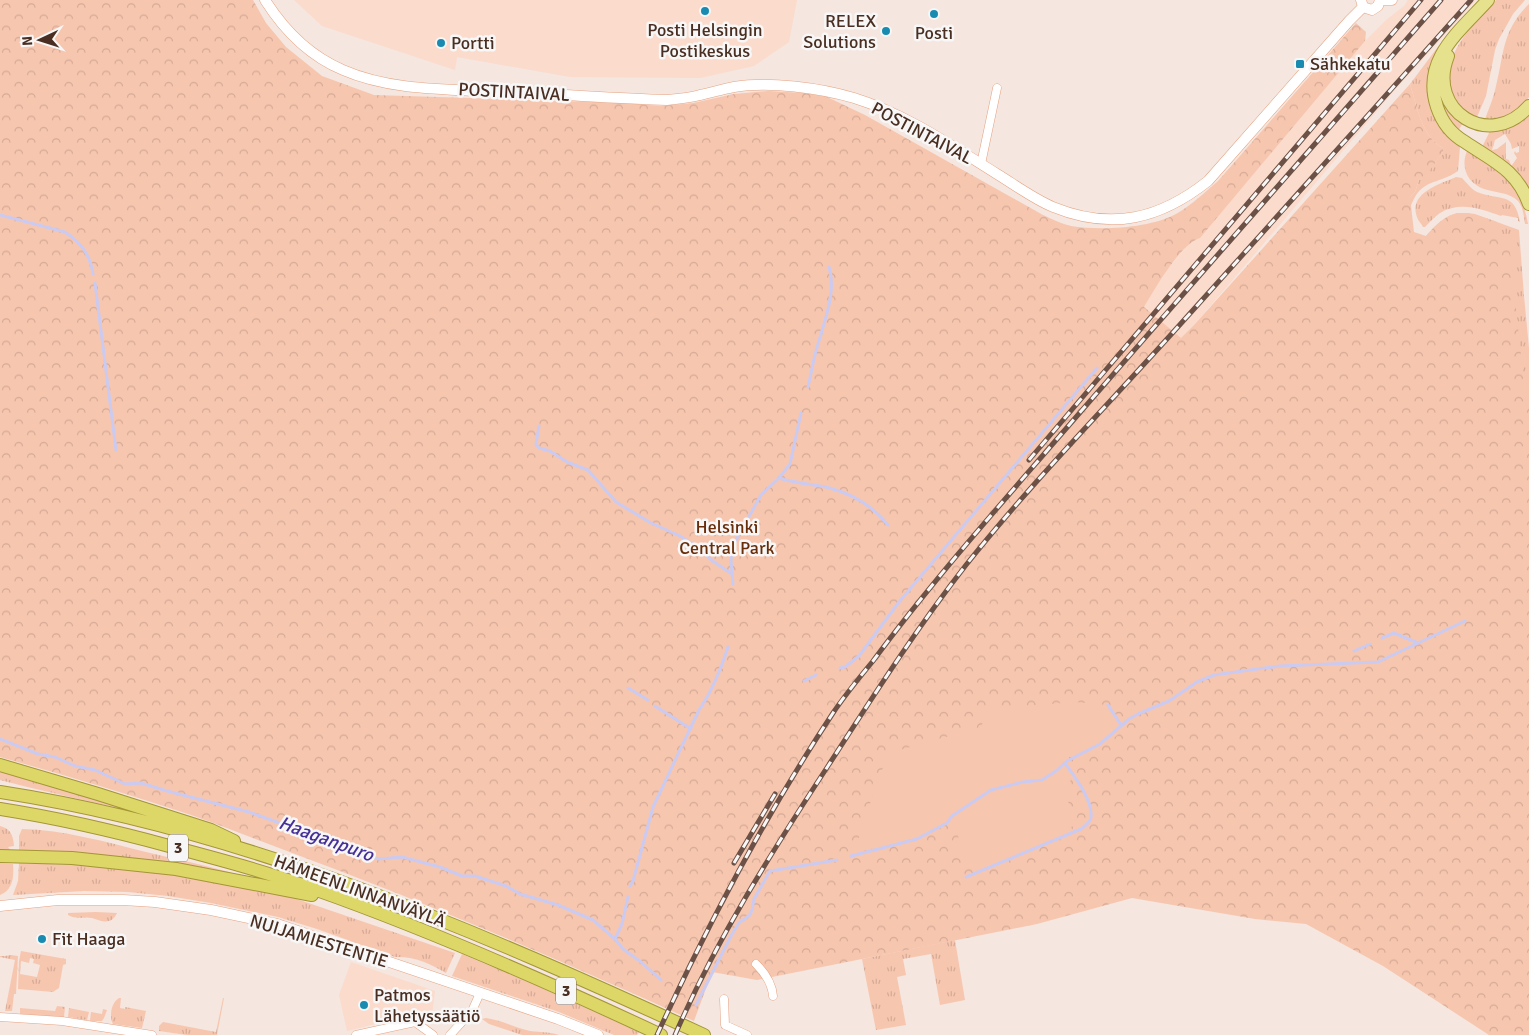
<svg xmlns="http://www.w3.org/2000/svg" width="1529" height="1035" viewBox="0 0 1529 1035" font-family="Signika,sans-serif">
  <defs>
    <pattern id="grass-tufts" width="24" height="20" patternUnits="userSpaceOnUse" patternTransform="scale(1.25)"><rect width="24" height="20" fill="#f7c6af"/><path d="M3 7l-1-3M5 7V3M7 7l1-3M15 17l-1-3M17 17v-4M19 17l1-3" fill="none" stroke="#d5aa96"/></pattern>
    <pattern id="park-crowns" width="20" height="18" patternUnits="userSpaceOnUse" patternTransform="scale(1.25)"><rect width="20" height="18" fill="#f7c6af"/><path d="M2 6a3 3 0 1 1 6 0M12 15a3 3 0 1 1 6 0" fill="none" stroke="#d5aa96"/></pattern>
  </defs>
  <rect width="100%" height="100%" fill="#f5e6df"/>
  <path fill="#fbdbcc" d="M 294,0 L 797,0 L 789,42 L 754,66 L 700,78 L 570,77 L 457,57 L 455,70 L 322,26 Z
    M 1408,0 L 1476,0 L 1394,91 L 1195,324 L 1181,339 L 1141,310 L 1169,267 L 1365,41 L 1386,20 L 1404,6 Z
    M 351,962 L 435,991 L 432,1015 L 411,1015 L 347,1031 L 339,995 Z"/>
  <path fill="url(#grass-tufts)" fill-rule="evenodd" d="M 1496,0 L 1525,0 L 1513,14 L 1499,39 L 1495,50 L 1486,96 L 1477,117 C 1472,114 1464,112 1460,108 C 1456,105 1455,98 1453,94 C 1438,56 1473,25 1496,0 Z
    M 1529,4 L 1529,97 C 1518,114 1505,119 1485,119 C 1489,108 1494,97 1496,86 C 1504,54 1502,30 1529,4 Z
    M 1440,44 C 1425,68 1422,98 1438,123 C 1444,132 1452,139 1460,147 L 1458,171 C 1436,186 1421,177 1410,208 L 1410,197 L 1415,192 L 1419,180 L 1427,173 L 1443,152 L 1443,148 C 1421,136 1417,106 1410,84 Z
    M 1440,90 L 1463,123 L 1458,131 C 1444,117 1442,109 1440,90 Z
    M 1529,113 L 1529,193 L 1482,147 L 1490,131 C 1507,130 1517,123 1529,113 ZM 1505,134 L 1511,144 L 1512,149 L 1519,146 L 1519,152 L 1516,153 L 1515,151 L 1514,153 L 1517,158 L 1512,165 L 1511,165 L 1509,160 L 1506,159 L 1506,142 L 1497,149 L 1492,150 L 1495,140 Z
    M 1467,151 C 1480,158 1498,165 1507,177 C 1519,191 1525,207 1528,224 L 1525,224 C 1524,216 1523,207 1518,201 C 1509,192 1496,193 1484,189 C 1468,183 1460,168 1467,151 Z
    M 1456,177 L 1462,178 C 1467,183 1471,189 1477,192 C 1499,201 1515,191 1520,222 L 1518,221 L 1518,218 L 1502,215 L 1501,216 C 1481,209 1460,201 1440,213 C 1434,217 1430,222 1425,227 L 1423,227 C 1421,223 1418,221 1417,217 C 1408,193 1440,184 1456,177 Z
    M 1457,213 L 1468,213 L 1475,214 L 1519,230 L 1524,296 L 1529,348 L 1529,479 L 1426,236 C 1435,226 1443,217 1457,213 Z
    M 0,770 L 148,815 C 99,803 49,793 0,780 Z
    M 0,826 C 11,829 13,835 14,846 L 8,847 L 12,852 L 0,851 Z
    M 22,829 C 64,830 106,842 146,852 C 180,860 213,867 247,877 L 19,850 L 19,836 Z
    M 0,863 L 13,864 C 14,877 13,890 0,895 Z
    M 19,863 L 106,866 L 152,871 L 285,895 L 455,953 L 446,973 C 431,964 414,956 395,957 L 317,929 L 278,917 L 211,903 L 168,896 L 128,892 L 84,891 L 13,895 L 18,881 Z
    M 96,912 L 117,913 C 115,917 112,921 108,921 C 102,923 97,919 92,918 C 84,916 76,920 68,915 L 68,913 Z
    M 955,940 L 965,1000 L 940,1005 L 931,954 L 903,959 L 906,975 L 897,977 L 906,1025 L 876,1030 L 862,959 Z
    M 21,951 L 66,959 L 66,964 L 63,965 L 59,988 L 53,992 L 18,989 L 19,961 ZM 30,958 L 34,959 L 33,963 L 40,965 L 37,977 L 20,974 L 21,961 L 29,963 Z
    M 462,954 L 533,984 L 639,1032 L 637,1035 L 614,1035 L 559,1012 L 452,976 Z
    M 11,955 L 18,956 L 16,994 L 14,994 L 12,1011 L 5,1011 L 15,960 L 0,957 L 0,956 L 5,956 Z
    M 119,998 L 121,998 L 120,1008 L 125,1009 L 125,1007 L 146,1011 L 142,1028 L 113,1024 C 109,1016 111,1003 119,998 Z
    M 223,998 L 224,998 L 217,1035 L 187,1035 L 159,1031 L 159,1026 L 163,1022 L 216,1032 Z
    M 57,1006 L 65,1007 L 64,1017 L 20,1014 L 20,1008 L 55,1011 Z
    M 69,1008 L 89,1012 L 87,1020 L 68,1017 Z
    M 103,1009 L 107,1010 L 104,1018 L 102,1021 L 90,1021 L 91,1012 L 102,1014 Z
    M 486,1018 C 500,1020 512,1026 526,1030 C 537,1033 548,1031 559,1035 L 522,1035 L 489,1024 L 482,1019 Z"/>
  <path fill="url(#park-crowns)" d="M 0,0 L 253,0 L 266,23 L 286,47 L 322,76 L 374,95 L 626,103 L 661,106 L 693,103 L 734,94 L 768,91 L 804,93 L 827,97 L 865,115 L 1043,215 C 1052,219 1062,224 1071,226 C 1101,231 1150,228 1176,214 C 1192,205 1205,192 1218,181 L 1356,23 L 1366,32 L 1365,41 L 1200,238 C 1180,244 1155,289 1144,307 L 1181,338 L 1195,324 L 1410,84 C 1417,106 1421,136 1443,148 L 1443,152 L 1427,174 L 1419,180 L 1415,192 L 1410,197 L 1414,232 L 1426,236 C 1452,206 1462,210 1497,222 L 1510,252 L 1524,383 L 1529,408 L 1529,1035 L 1489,1035 L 1383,966 L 1306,924 L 1255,919 L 1132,898 L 1037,924 L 757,980 L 712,972 L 694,1021 C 560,960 425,902 287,851 C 255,839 223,826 191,815 C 128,794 64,775 0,757 Z"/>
  <path fill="#f7c6af" d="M 1075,702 L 1107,705 L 1122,731 L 1108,743 L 1069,757 L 1071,780 L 1063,790 L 1077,822 L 1060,837 L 974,874 L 962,854 L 954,817 L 921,837 L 854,853 L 880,773 L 893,752 L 981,727 L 988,709 Z"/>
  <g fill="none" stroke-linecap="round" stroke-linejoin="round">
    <path stroke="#cbcaf0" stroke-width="3" d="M 0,215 L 65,232 C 81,243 90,254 93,274
      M 95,283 L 116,450
      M 808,387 C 810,378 812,368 814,359 C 820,331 838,295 829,267
      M 539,426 L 536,444 L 539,448 L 550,451 L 567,462 L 588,470 L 616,502 L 651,523 L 680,536 L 694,545 L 714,562 L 732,574
      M 779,478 C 794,483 810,484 826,487 C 851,493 872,505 888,525
      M 733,584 L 731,561 L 732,547 L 761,495 L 779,478 L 790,464 L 801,413
      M 1382,638 L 1394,633 L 1418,643
      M 1354,651 L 1370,644
      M 840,668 L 845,667 L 859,656 L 899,602 L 1097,368
      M 804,681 L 816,675
      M 628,688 L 648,700
      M 1108,705 L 1121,725
      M 655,706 L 691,729
      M 0,739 L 38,754 L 55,757 L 75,766 L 95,770 L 125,784 L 141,783 L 167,791 L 249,812 L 305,832 L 336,846 L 379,859 L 402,857 L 440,867 L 462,876 L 475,876 L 506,886 L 520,894 L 558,905 L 593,920 L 615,939 L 623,949 L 641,962 L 661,980
      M 851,856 L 917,839 L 947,823 L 952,816 L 991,790 L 1023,782 L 1042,780 L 1056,771 L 1067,761 L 1100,744 L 1129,719 L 1138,714 L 1169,701 L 1197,682 L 1214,675 L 1280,666 L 1378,662 L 1465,621
      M 966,877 L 1081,829 C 1085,826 1091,822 1091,817 C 1093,800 1074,776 1065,763
      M 630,886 L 633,881 L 653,807 L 699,710 C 712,691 721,669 728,647
      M 615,939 L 622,924 L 628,897
      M 696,1005 L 732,934 L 739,923 L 750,915 L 752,910 L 754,899 L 770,871 L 837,860"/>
    <defs>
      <path id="minor" d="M 981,164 L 997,88
        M 756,964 C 765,973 772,983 773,996
        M 724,999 L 725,1025 L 747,1035
        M 0,1017 L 62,1021 L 152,1035
        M 356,1035 L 415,1022 L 433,1035
        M 450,1035 L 472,1011 L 480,993"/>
      <path id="tertiary" d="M 265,0 C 284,30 310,56 343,70 C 391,91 448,89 500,92 C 555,94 611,98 667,100 C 678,99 689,98 700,95 C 711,93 722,89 734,87 C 769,81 820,88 854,98 C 906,114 952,146 997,174 C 1015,185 1034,199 1053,207 C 1112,231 1160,219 1208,181 L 1349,21 L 1363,7
        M 1361,0 L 1363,7 L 1372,10 L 1378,6 L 1380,0
        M 1380,0 L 1392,0
        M 0,906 L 58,900 L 123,900 L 155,902 L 211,910 L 277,924 L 558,1019 L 598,1035"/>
      <path id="primary" d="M 1488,0 C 1460,31 1421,60 1437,107 C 1442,122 1451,134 1465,142 C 1493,161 1517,170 1529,204
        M 1448,56 C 1426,111 1490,151 1529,106"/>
      <path id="trunk" d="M 0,765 L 98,794 L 211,830 L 234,841
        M 0,792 C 247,830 478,931 704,1035
        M 0,809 C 57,818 114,831 169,846 C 218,859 267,872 314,889 C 433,931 548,982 661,1035
        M 0,856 L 72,858 L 176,869 L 312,895"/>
    </defs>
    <use href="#minor" stroke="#e6a382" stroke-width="9"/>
    <use href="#tertiary" stroke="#e6a382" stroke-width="11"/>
    <use href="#primary" stroke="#a49536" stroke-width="14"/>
    <use href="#trunk" stroke="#a49536" stroke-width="14"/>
    <use href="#minor" stroke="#fff" stroke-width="8"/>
    <use href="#tertiary" stroke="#fff" stroke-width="10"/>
    <use href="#primary" stroke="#e5e18d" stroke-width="12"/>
    <use href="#trunk" stroke="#dcd767" stroke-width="12"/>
    <defs>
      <path id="rail" d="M 1029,460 L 1421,0
        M 734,863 L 775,794
        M 657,1035 C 708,924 765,816 833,713 C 845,695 859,678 873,661 C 930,584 994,512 1057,439 C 1184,292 1313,147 1441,0
        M 675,1035 C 716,940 771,853 828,766 C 872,698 916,629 966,565 C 1032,482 1106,407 1176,329 C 1275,219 1373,110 1471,0"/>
    </defs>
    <use href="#rail" stroke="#6b5146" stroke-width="5"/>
    <use href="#rail" stroke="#f7f7f7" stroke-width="3" stroke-dasharray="9" stroke-linecap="butt"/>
  </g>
  <g fill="#198bb0" stroke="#f7f7f7" stroke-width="2">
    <circle cx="705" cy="11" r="5"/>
    <circle cx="934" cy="14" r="5"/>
    <circle cx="886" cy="31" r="5"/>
    <circle cx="441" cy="43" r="5"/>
    <rect x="1295" y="59" width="10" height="10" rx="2.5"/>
    <circle cx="42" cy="939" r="5"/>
    <circle cx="364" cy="1005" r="5"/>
  </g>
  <g text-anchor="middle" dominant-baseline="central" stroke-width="5" stroke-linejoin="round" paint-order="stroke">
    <g fill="#f7f7f7" stroke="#7e6a61" stroke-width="1">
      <rect x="168" y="834.5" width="20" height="27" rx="4"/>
      <rect x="556" y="977.5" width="20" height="27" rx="4"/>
    </g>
    <g font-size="16" font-weight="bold" fill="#4a2e21">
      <text x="178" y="848">3</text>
      <text x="566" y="991">3</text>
    </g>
    <g font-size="18" fill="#4a2e21" stroke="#f7f7f7" text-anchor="start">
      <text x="876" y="21" text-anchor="end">RELEX<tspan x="876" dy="21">Solutions</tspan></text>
      <text x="705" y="30" text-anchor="middle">Posti Helsingin<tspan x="705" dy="21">Postikeskus</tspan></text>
      <text x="934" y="33" text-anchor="middle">Posti</text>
      <text x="451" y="43">Portti</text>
      <text x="1310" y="64">Sähkekatu</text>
      <text x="52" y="939">Fit Haaga</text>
      <text x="374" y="995">Patmos<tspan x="374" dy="21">Lähetyssäätiö</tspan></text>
    </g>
    <g font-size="18" fill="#4a2e21" stroke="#f7f7f7">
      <text transform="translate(514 92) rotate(3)">POSTINTAIVAL</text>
      <text transform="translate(922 133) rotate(28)">POSTINTAIVAL</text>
      <text transform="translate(360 891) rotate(20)">HÄMEENLINNANVÄYLÄ</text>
      <text transform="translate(319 941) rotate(17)">NUIJAMIESTENTIE</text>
    </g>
    <g font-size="18" fill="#692d09" stroke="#f7f7f7">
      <text x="727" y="527">Helsinki<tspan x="727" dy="21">Central Park</tspan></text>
    </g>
    <g font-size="19" font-style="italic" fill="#463098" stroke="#f7f7f7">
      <text transform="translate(326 839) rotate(20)">Haaganpuro</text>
    </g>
  </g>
  <g transform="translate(40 40) rotate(266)" stroke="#f7f7f7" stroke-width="4" paint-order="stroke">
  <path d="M0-4L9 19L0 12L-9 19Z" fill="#4a2e21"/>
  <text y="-8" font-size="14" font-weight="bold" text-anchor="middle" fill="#4a2e21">N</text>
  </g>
</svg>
